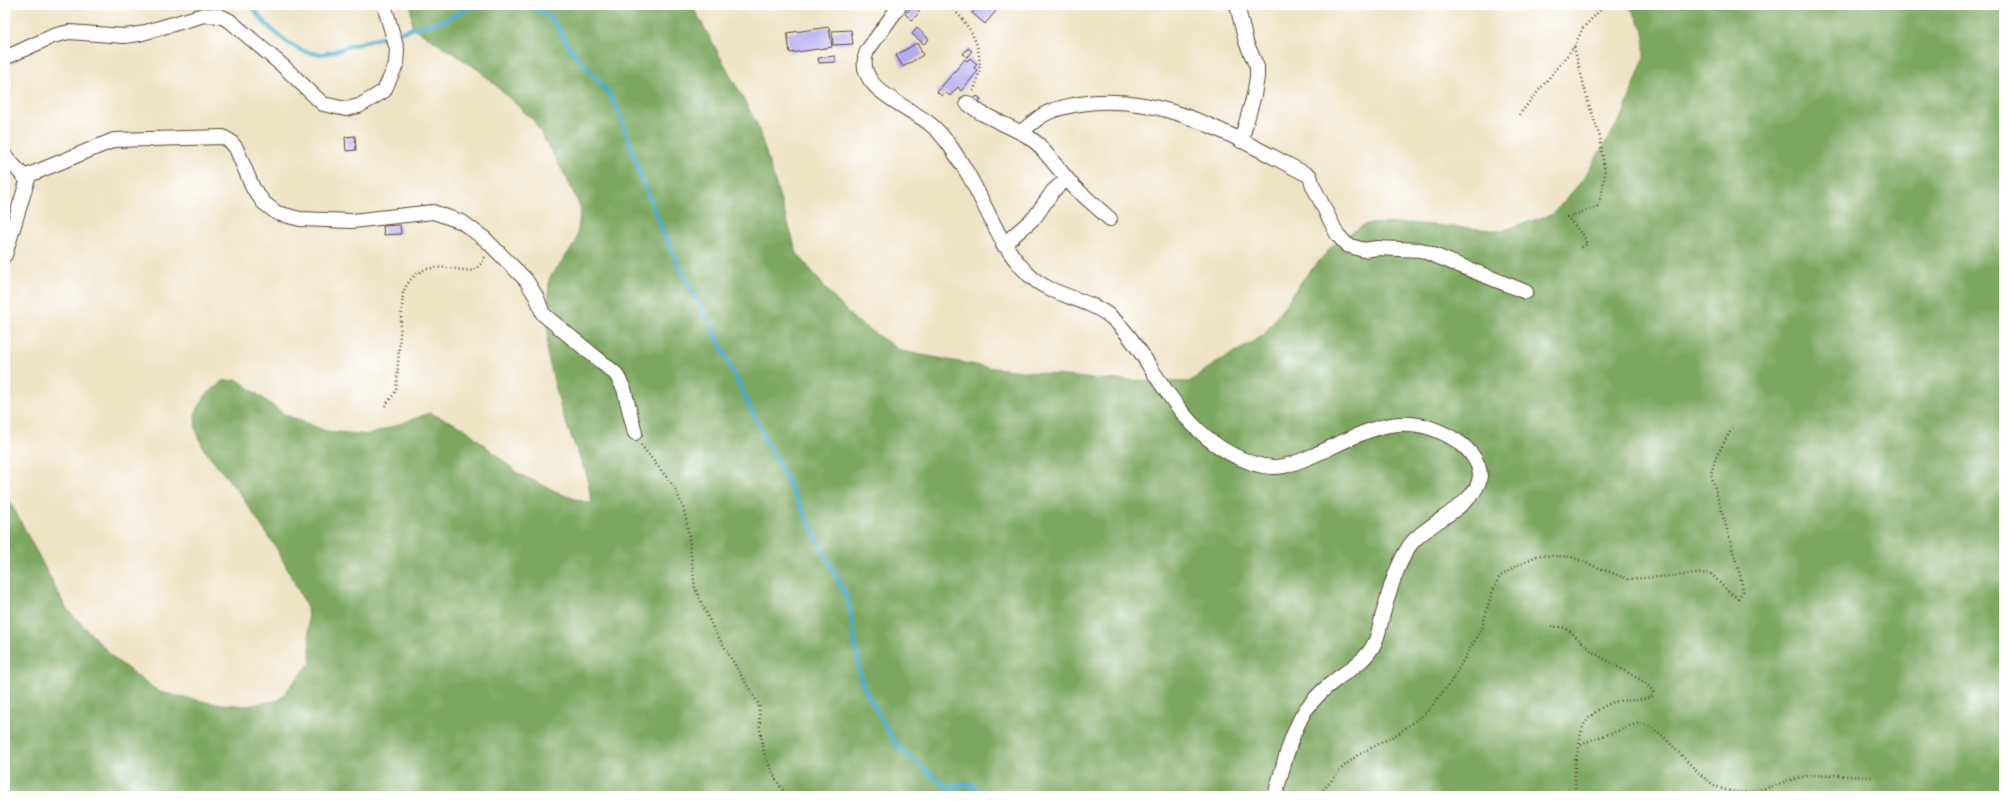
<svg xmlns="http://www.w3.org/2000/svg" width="2009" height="801" viewBox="0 0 2009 801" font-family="'Shantell Sans',sans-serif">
  <rect width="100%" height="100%" fill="#fff"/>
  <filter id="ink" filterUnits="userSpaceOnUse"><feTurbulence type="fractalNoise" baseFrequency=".025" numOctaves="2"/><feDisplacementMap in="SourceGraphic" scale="8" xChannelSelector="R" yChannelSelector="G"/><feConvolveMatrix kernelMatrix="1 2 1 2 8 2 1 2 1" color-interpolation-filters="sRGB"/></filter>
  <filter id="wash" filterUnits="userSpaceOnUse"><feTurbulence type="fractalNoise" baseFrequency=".012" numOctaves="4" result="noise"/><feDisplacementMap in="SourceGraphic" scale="16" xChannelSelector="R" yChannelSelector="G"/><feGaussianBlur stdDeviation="0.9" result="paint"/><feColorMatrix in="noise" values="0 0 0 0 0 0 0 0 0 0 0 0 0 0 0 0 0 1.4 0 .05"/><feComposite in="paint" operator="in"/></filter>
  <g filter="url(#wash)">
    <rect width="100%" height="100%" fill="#eee3c5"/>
    <path fill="#7da760" stroke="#5c683f" d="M 411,5 L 692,5 L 757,124 L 797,253 L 831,295 L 856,321 L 901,351 L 986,367 L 1093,379 L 1189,382 L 1213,365 L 1264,335 L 1304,278 L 1337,241 L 1366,224 L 1409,223 L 1501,231 L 1553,214 L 1581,182 L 1623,115 L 1644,58 L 1644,30 L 1629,5 L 2004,5 L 2004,796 L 5,796 L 5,492 L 66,608 L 116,660 L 159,692 L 211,703 L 246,706 L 279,700 L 311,662 L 307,607 L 277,549 L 240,494 L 203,448 L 196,429 L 195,414 L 206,395 L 223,381 L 238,380 L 284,414 L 326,431 L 369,435 L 430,413 L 464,428 L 519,474 L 566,496 L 592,504 L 587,476 L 562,413 L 547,353 L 549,279 L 576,242 L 581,209 L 566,177 L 534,121 L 479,70 L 412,27 Z"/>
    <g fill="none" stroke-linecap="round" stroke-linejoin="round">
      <path stroke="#4caccb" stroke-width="4.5" d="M 252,5 C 259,21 292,50 310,53 C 322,56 335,52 346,47 L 445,20 L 473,6 L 481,5
        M 529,5 L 552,19 L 572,51 L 609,93 L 620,115 L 642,180 L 672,253 L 712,328 L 759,426 L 848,599 L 862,684 L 896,745 L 946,787 L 972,784 L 982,796"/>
    </g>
    <g id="blocks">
      <path fill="#b5abf1" d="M 913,5 L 920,12 L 912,20 L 905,14 Z
        M 979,5 L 1001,5 L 985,24 L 972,13 Z
        M 829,27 L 832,47 L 790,53 L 787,33 Z
        M 917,28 L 929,39 L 924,44 L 912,34 Z
        M 851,30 L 853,44 L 833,45 L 832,31 Z
        M 917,43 L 923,55 L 903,67 L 896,55 Z
        M 968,48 L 972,51 L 967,57 L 963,54 Z
        M 835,56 L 835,62 L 819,63 L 818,58 Z
        M 970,58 L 977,64 L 974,68 L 978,71 L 961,91 L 958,87 L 950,96 L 945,92 L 942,96 L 937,92 L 965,59 L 967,61 Z
        M 977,96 L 981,99 L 976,105 L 972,102 Z
        M 355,136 L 356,150 L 346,151 L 345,137 Z
        M 400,225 L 401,234 L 384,235 L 383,226 Z"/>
    </g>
  </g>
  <g filter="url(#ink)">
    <use href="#blocks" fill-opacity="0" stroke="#564637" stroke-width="1"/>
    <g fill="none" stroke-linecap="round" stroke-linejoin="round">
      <defs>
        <path id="street" d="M 900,5 L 867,51 C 852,88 909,106 930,124 C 945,136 955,153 965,169 C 987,205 998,245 1029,275 C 1052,297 1087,297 1112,318 C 1127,331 1139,349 1150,367 C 1178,409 1202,446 1252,463 C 1276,471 1289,466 1312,456 C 1364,433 1402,405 1457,441 C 1468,448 1480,462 1480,476 C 1478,505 1427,522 1410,545 C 1397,564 1389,592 1383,614 C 1380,624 1379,635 1374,644 C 1366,661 1348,670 1333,682 C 1325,688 1317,696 1311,703 C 1293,722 1282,771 1275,796
          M 1237,5 L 1246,42 L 1257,67 L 1257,77 L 1254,95 L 1241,141
          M 5,58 L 53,36 L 69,32 L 124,36 L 139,34 L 204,15 L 220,16 L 230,21 L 283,66 L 323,104 L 346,109 L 359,106 L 384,91 L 396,65 L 397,49 L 384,5
          M 967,103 L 981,113 L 1026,135 L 1038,144 L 1074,187 L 1110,219
          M 1021,132 C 1028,127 1034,121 1040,117 C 1051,109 1067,106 1080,104 C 1164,90 1238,140 1310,176 L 1313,186 L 1337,234 L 1347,245 L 1364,250 L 1377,248 L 1421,250 L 1526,292
          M 6,157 L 27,180
          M 1003,245 L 1035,217 L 1053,191 L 1067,179
          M 5,255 L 29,175 L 114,140 L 223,137 L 230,141 L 236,148 L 253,188 L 264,203 L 277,213 L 300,219 L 352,221 L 433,212 L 462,222 L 485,239 L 526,280 L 537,298 L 543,314 L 616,374 L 624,389 L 635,433"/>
      </defs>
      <use href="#street" stroke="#564637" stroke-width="16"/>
      <path stroke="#564637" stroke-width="2.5" stroke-dasharray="1 3" stroke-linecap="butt" d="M 948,5 C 974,26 989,59 973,91
        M 1574,47 L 1589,105 L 1600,137 L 1605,174 L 1601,196 L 1597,207 L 1567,217 L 1583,235 L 1587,244 L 1579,249
        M 1519,115 L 1574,47 L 1583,28 L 1605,5
        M 385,406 L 396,391 L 403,293 C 417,259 442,268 473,271 L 482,263 L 485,257
        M 641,445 L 675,488 L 683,507 L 687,523 L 695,588 L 713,628 L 759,705 L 760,729 L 764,753 L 776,780 L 787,796
        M 1551,626 L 1566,628 L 1594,653 L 1639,679 L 1648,685 L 1653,692 L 1652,696 C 1642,701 1630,700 1619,701 C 1607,702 1592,713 1585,723 C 1581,729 1580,738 1579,746
        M 1318,796 L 1343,767 L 1358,755 L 1399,733 L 1427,712 L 1450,683 L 1482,628 L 1490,598 L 1499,577 L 1516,566 L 1539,555 L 1571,557 L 1628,579 L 1710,573 L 1729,592 L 1738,598 L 1743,591 L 1741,579 L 1711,474 L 1716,457 L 1732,428
        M 1575,796 L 1575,762 L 1579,747 C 1590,739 1603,736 1615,732 C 1622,729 1634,723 1641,724 C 1662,725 1695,778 1720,788 C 1753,800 1772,783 1802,777 C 1824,772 1850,777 1872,777"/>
      <use href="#street" stroke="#fff" stroke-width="14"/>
    </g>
  </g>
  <rect width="2009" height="801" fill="none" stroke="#fff" stroke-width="20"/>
</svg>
